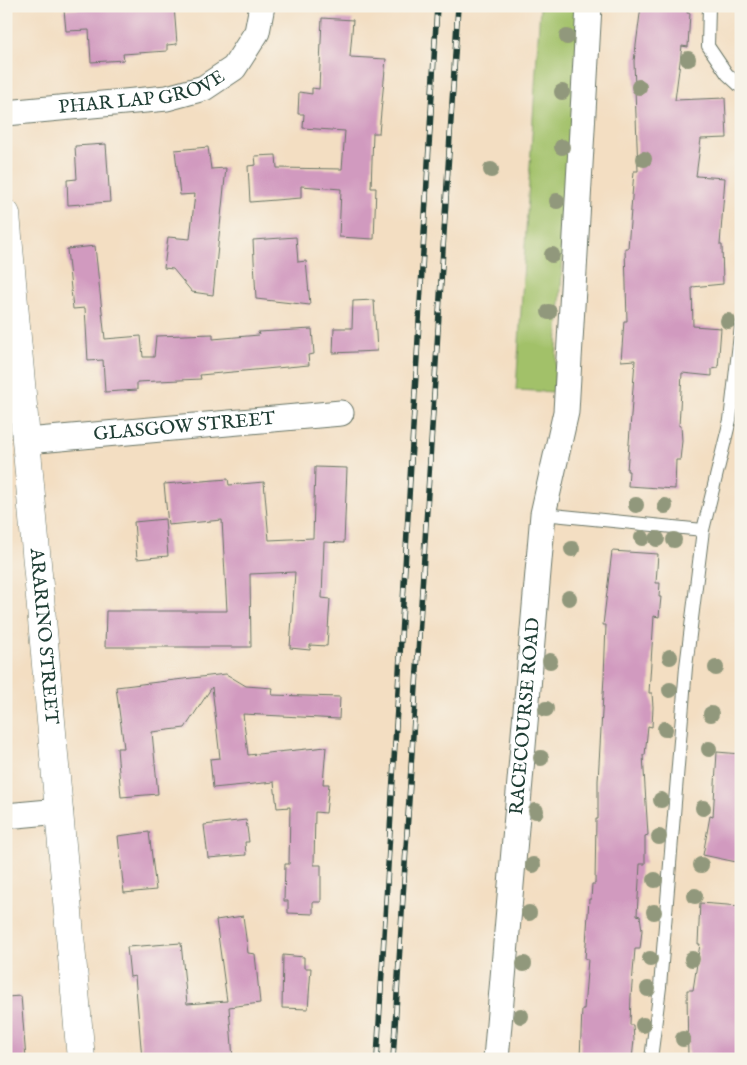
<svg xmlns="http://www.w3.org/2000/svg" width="747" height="1065" viewBox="0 0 747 1065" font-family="'IM FELL English',serif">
  <rect width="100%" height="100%" fill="#f7f3e8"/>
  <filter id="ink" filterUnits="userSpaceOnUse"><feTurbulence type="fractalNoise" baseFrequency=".02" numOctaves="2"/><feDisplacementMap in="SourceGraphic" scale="10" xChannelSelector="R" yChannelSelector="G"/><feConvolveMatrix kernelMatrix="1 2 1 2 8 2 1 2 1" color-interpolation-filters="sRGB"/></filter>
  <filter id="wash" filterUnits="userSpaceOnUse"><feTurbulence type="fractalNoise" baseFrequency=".0096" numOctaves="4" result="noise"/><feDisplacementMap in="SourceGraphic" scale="20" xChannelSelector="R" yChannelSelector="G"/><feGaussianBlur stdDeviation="1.12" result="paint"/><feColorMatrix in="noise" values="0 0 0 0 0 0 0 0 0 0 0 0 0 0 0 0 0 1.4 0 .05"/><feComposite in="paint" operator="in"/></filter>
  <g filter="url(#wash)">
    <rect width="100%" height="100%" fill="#f3dec2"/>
    <path fill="#a2c169" stroke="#607f4e" d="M 540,6 L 580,6 L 554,392 L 516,390 Z"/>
    <g id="blocks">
      <path fill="#d19abf" d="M 123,6 L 174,6 L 177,44 L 167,45 L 167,51 L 123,54 L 124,60 L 91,62 L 89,30 L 66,31 L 64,10 Z
        M 641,6 L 688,6 L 687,13 L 690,13 L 688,47 L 682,46 L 675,100 L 725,98 L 727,138 L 701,139 L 696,176 L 725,178 L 720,245 L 722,245 L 723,284 L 692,287 L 693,326 L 721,328 L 718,368 L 712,369 L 712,376 L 682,373 L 679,426 L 681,426 L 682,441 L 680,460 L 676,460 L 675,489 L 628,486 L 629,471 L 627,471 L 635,360 L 621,361 L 624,321 L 627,321 L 625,248 L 628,248 L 634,171 L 638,171 L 634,61 Z
        M 322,18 L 353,20 L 350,57 L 386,59 L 379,133 L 373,133 L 371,188 L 376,188 L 374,239 L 339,237 L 341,189 L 301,186 L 301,198 L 250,202 L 248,166 L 256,165 L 255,156 L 276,155 L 277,168 L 342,169 L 345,131 L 303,128 L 304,114 L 298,114 L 299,92 L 312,94 L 312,88 L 319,89 Z
        M 106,144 L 110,202 L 68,205 L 67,180 L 77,179 L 75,146 Z
        M 208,147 L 211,169 L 226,168 L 213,295 L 192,292 L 173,269 L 164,268 L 168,237 L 190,239 L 195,194 L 180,195 L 175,150 Z
        M 296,237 L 298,262 L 306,261 L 310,305 L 256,299 L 253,240 Z
        M 95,246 L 105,339 L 141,336 L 143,357 L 154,357 L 156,336 L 213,334 L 213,339 L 259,335 L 258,332 L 312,329 L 314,354 L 308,355 L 309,365 L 200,375 L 201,379 L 137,382 L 137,390 L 105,392 L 103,360 L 88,361 L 85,308 L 73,309 L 67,249 Z
        M 374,300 L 377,351 L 333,353 L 334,328 L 352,328 L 353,301 Z
        M 315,467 L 347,468 L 344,543 L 324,542 L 322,598 L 330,599 L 327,646 L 310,645 L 310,650 L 290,648 L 295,572 L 250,574 L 251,647 L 105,647 L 106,611 L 227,611 L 222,520 L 168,525 L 164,484 L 228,479 L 229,485 L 264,482 L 269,540 L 313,538 Z
        M 165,519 L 168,556 L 137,559 L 134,522 Z
        M 612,551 L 658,554 L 656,583 L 660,583 L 659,597 L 661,597 L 659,617 L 654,616 L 649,693 L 652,693 L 653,707 L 652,727 L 648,726 L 645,755 L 643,755 L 648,835 L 645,836 L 645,864 L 640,864 L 637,915 L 640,916 L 642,930 L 640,949 L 635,949 L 631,996 L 630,1025 L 633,1025 L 634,1040 L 632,1059 L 580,1059 L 582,1009 L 584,1009 L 588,959 L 585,959 L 589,899 L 591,899 L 592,884 L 595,884 L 596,819 L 598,819 L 598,781 L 604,677 L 606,625 L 603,625 Z
        M 226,674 L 246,686 L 273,688 L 272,695 L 340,697 L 339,719 L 243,714 L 248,755 L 326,747 L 323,784 L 329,784 L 326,813 L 315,812 L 314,865 L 321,865 L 321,902 L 313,902 L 313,914 L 288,913 L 288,901 L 284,901 L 285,864 L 289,864 L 290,807 L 277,808 L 274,782 L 213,788 L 210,759 L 220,758 L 212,687 L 185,728 L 152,732 L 158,794 L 121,797 L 117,748 L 124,748 L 116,687 Z
        M 717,752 L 741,754 L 741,863 L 703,855 L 710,816 L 713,817 Z
        M 246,820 L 249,842 L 245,842 L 246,855 L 208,858 L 204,825 Z
        M 149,832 L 156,890 L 124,893 L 118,836 Z
        M 700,903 L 741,906 L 741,1059 L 688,1059 L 687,990 L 693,990 L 700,944 L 698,944 Z
        M 243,916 L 248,953 L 255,954 L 260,1003 L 229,1007 L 233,1059 L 142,1059 L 135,976 L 130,977 L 127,947 L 181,943 L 187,1004 L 227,1001 L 216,920 Z
        M 283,955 L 304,957 L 304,968 L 311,968 L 308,1009 L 282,1008 Z
        M 21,996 L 26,1059 L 6,1059 L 6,997 Z"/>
    </g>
  </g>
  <g filter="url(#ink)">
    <use href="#blocks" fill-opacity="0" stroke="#697566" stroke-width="1"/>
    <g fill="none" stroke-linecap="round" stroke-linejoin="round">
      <defs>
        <path id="service" d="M 709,6 L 708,46 L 727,74 L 741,87
          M 543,514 L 703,530 L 730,420 L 741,326
          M 651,1059 L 660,987 L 686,667 L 703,530"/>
        <g id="minor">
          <path id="s1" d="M 6,113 L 167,98 L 204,88 L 234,68 L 257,32 L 262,6"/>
          <path id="s2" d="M 27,441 L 341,413"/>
          <path d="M 6,816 L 60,811"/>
          <path id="s3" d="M 496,1059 L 543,514 L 566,412 L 589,6"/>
        </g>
        <g id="tertiary">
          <path id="s4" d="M 6,214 L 81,1059"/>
        </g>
      </defs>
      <use href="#service" stroke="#697566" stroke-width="14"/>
      <use href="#minor" stroke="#697566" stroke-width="27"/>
      <use href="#tertiary" stroke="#697566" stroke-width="29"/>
      <use href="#service" stroke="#fff" stroke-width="12"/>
      <use href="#minor" stroke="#fff" stroke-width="25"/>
      <use href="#tertiary" stroke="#fff" stroke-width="28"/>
      <defs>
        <path id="rail" d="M 377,1059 L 437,6
          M 393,1059 L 458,6"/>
      </defs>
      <use href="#rail" stroke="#1f3d34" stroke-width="5.5"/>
      <use href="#rail" stroke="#f7f3e8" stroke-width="4" stroke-dasharray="11" stroke-linecap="butt"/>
    </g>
    <g fill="#91987b">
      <circle cx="567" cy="37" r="8"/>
      <circle cx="688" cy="59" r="8"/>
      <circle cx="639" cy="87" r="8"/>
      <circle cx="562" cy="92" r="8"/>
      <circle cx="562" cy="147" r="8"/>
      <circle cx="644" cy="159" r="8"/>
      <circle cx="491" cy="170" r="8"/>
      <circle cx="557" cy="201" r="8"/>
      <circle cx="552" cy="255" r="8"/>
      <circle cx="549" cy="312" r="8"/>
      <circle cx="728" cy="321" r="8"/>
      <circle cx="636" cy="505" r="8"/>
      <circle cx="665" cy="506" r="8"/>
      <circle cx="642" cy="538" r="8"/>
      <circle cx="657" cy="539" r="8"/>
      <circle cx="674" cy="540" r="8"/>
      <circle cx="572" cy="549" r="8"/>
      <circle cx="569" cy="598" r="8"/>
      <circle cx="670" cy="657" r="8"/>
      <circle cx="550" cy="661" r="8"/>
      <circle cx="716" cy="668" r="8"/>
      <circle cx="670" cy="690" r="8"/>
      <circle cx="546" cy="709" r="8"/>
      <circle cx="711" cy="714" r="8"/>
      <circle cx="665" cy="729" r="8"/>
      <circle cx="709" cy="749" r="8"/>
      <circle cx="541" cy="758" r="8"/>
      <circle cx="661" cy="800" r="8"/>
      <circle cx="703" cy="808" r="8"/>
      <circle cx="536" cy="811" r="8"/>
      <circle cx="659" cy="837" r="8"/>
      <circle cx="533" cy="865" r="8"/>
      <circle cx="701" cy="865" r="8"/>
      <circle cx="655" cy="880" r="8"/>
      <circle cx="695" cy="896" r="8"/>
      <circle cx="654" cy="912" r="8"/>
      <circle cx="529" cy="913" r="8"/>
      <circle cx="650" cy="959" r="8"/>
      <circle cx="692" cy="959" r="8"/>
      <circle cx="524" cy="964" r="8"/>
      <circle cx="648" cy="989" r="8"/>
      <circle cx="521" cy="1016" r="8"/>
      <circle cx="643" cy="1025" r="8"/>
      <circle cx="683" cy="1039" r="8"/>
    </g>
  </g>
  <g text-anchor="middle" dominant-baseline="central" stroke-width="4" stroke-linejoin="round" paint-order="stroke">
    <g font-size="19" fill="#1f3d34" stroke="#f7f3e8">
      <text stroke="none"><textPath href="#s1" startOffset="138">PHAR LAP GROVE</textPath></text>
      <text stroke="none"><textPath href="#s2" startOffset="158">GLASGOW STREET</textPath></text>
      <text stroke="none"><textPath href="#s4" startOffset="424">ARARINO STREET</textPath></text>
      <text stroke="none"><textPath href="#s3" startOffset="344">RACECOURSE ROAD</textPath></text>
    </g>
  </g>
  <rect width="747" height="1065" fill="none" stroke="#f7f3e8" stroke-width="25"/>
</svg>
